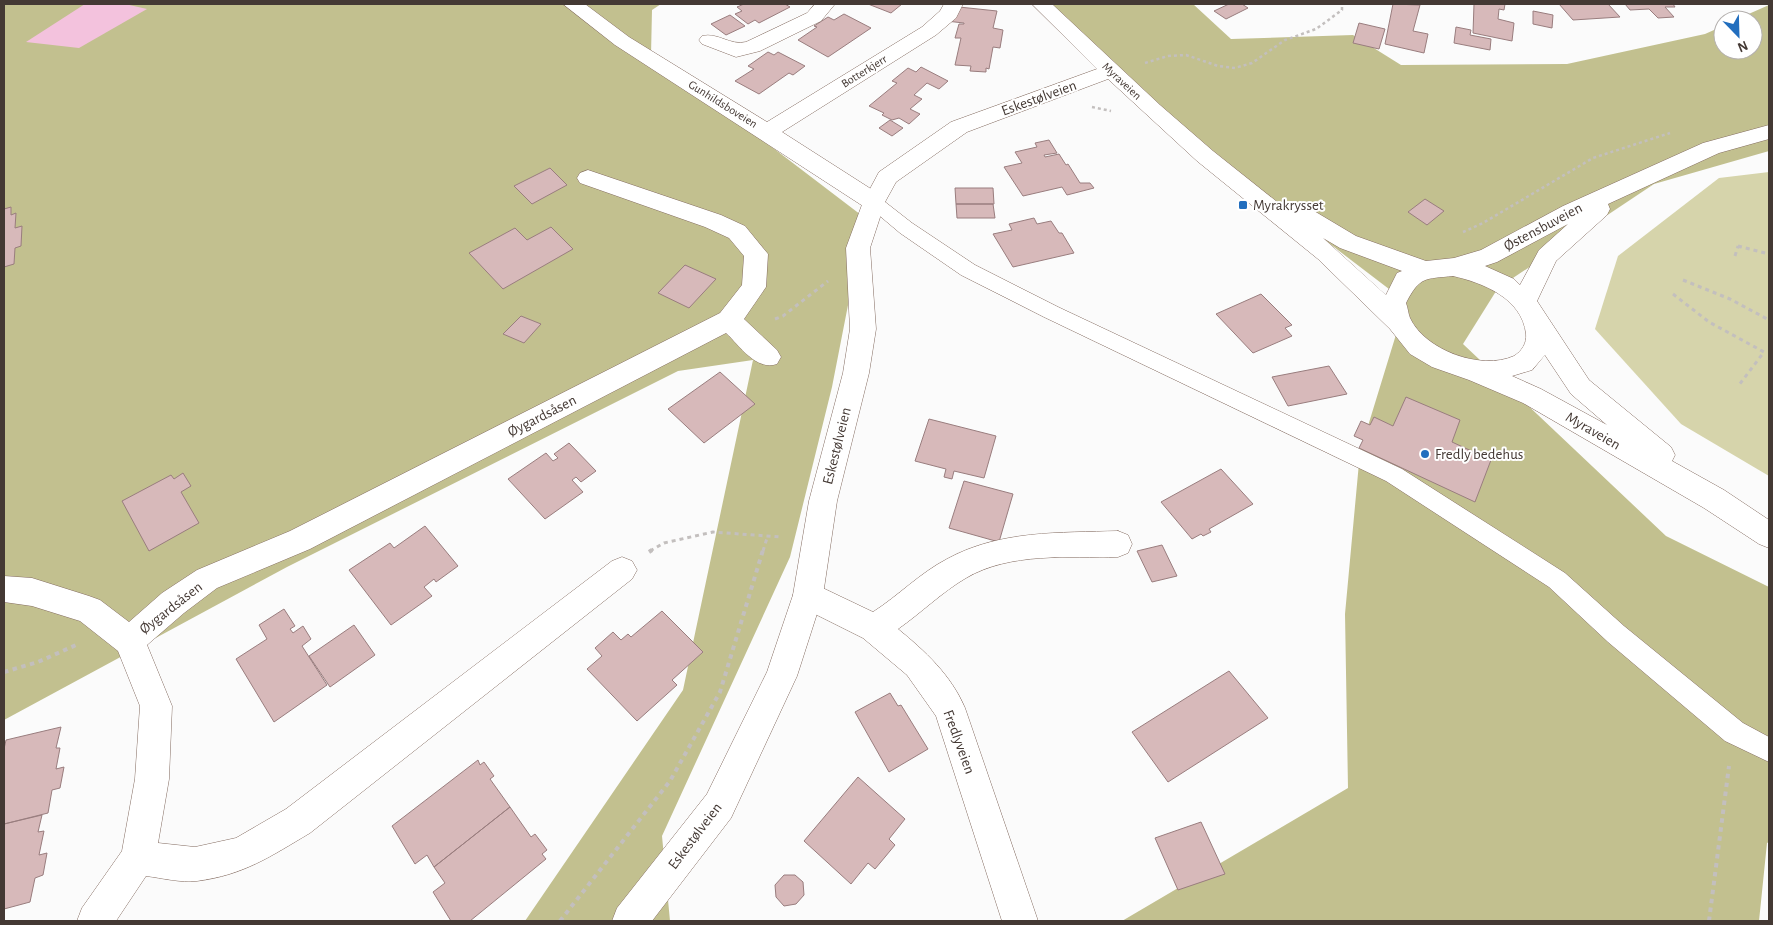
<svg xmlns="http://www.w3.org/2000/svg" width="1773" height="925" viewBox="0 0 1773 925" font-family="'Alegreya Sans',sans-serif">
  <rect width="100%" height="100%" fill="#fbfbfb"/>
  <path fill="#d6d4ab" d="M 1769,172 L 1769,476 L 1681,424 L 1595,329 L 1618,256 L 1719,178 Z"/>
  <path fill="#c2c08f" d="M 4,4 L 661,4 L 652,10 L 651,55 L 865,218 L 832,387 L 790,557 L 662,836 L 670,921 L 525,921 L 683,690 L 753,360 L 678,371 L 287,567 L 4,720 Z
    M 1038,4 L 1193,4 L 1231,39 L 1353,35 L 1401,65 L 1567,64 L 1705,34 L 1723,26 L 1723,50 L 1753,50 L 1753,20 L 1735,20 L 1769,5 L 1769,151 L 1654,184 L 1498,288 L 1463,344 L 1666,536 L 1769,587 L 1769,842 L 1767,843 L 1759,921 L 1122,921 L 1348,788 L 1345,614 L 1360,452 L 1406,302 L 1241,176 Z"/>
  <path fill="#f3c2dd" d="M 85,4 L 125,4 L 147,9 L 79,48 L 26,42 Z"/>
  <path fill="#d7b9ba" stroke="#997d7e" d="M 744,4 L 785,4 L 790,7 L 759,23 L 755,20 L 748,24 L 735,14 L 742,11 L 737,7 Z
    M 868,4 L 902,4 L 891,13 Z
    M 1229,4 L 1242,4 L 1248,8 L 1226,19 L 1214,11 Z
    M 1393,4 L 1420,5 L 1413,31 L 1428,34 L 1424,53 L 1385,44 Z
    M 1474,4 L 1505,4 L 1504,10 L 1499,9 L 1498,19 L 1514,23 L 1512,41 L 1473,33 Z
    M 1559,4 L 1608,4 L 1620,17 L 1573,20 Z
    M 1625,4 L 1673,4 L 1675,7 L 1665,7 L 1674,17 L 1658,18 L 1649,9 L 1630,10 Z
    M 959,7 L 997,11 L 993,28 L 1003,30 L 1000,48 L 993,47 L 989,69 L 986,68 L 986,72 L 970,71 L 971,66 L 955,65 L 961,38 L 955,38 L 959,24 L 964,24 L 964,23 L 946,21 Z
    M 1533,11 L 1553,15 L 1552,28 L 1533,24 Z
    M 844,14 L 871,28 L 828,57 L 798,40 L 817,27 L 814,26 L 828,17 L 834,20 Z
    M 730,15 L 745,26 L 726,35 L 711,24 Z
    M 1359,23 L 1385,29 L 1379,49 L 1353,43 Z
    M 1456,27 L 1471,30 L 1470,35 L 1491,39 L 1490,50 L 1454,43 Z
    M 768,52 L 774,55 L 778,52 L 805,66 L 793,75 L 789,73 L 759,94 L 735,81 L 754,69 L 748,66 Z
    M 921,67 L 948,81 L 939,89 L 927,83 L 914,95 L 922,99 L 910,109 L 920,114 L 909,124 L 899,118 L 892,120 L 882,115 L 884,113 L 869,106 L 897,83 L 892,81 L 908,68 L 916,72 Z
    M 890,120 L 903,128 L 892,136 L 879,128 Z
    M 1049,140 L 1057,153 L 1044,155 L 1045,157 L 1059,154 L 1066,165 L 1068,164 L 1080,183 L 1090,183 L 1094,188 L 1067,195 L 1062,187 L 1023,196 L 1004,167 L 1022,163 L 1015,152 L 1037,147 L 1035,143 Z
    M 550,168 L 567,185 L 532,204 L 514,186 Z
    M 955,188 L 993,188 L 994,204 L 956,204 Z
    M 1425,199 L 1444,211 L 1427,225 L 1408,212 Z
    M 956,204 L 993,204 L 995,218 L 957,218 Z
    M 11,207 L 11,215 L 16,213 L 15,228 L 22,226 L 21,246 L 15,248 L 14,264 L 4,267 L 4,209 Z
    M 1034,218 L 1037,224 L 1051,221 L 1059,233 L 1062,233 L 1074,253 L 1013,267 L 993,234 L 1012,230 L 1009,224 Z
    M 551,227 L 573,249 L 503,289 L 469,253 L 515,228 L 527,240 Z
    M 685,265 L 716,279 L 689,308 L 658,293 Z
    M 1261,294 L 1292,325 L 1285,328 L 1292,336 L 1253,353 L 1216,314 Z
    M 521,316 L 541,324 L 524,343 L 503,334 Z
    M 1329,366 L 1347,394 L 1288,406 L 1272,377 Z
    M 720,372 L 755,404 L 704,443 L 668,409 Z
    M 1406,397 L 1460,420 L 1452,442 L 1491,460 L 1475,502 L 1359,448 L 1363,440 L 1354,436 L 1361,421 L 1370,425 L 1374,417 L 1393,426 Z
    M 929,419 L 996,436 L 984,478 L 954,471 L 952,479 L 944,477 L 946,469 L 915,461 Z
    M 569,443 L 596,471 L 581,482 L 576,477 L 572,480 L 583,492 L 545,519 L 508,479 L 546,453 L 553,461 L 558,458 L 554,454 Z
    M 1221,469 L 1253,504 L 1209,529 L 1211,532 L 1203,536 L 1201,534 L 1192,539 L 1161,502 Z
    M 183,473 L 191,486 L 181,492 L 199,523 L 149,551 L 122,501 L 171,475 L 174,479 Z
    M 964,481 L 1013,494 L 999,542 L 949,528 Z
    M 425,526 L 458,566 L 436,582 L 434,579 L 424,587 L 432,596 L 391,625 L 349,570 L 390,543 L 394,548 Z
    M 1162,545 L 1177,576 L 1152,582 L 1137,551 Z
    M 284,609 L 295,626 L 290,629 L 293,633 L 303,626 L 311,639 L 302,646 L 327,685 L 274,722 L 236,659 L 267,639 L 259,625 Z
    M 662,611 L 703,652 L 672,680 L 677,685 L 637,721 L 587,669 L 602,656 L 595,648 L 613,632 L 621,640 L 628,634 L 631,637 Z
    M 354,625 L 375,655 L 330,687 L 309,656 Z
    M 1229,671 L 1268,718 L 1168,782 L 1132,732 Z
    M 890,693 L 898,706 L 901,705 L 928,749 L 889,772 L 855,712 Z
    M 61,727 L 56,748 L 60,748 L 56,769 L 64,767 L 60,788 L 52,790 L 48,813 L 4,824 L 4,749 L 6,740 Z
    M 478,760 L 480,765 L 484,762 L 494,776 L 490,779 L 510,807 L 434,867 L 427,855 L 415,864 L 392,826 Z
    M 858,777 L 905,819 L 889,839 L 895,845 L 875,869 L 868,863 L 851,884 L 804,841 Z
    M 510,807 L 531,837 L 535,834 L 547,850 L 542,854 L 546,859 L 470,921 L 451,921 L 433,892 L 445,883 L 434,867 Z
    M 42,815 L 38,832 L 44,831 L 39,855 L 47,853 L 43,875 L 35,878 L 30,902 L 4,909 L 4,824 Z
    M 1201,822 L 1225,874 L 1178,890 L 1155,838 Z
    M 784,875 L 795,875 L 803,882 L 804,895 L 796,904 L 784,906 L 776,897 L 775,885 Z"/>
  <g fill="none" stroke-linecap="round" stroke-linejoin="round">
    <defs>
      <path id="service" d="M 874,196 L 880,198 L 912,223 L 975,265 L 1058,307 L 1402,469 L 1565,573 L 1624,626 L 1743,723 L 1769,737 L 1769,762 L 1725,741 L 1608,642 L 1549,587 L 1386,481 L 1044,317 L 961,275 L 900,233 L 868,206 L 865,202 L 868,198 Z"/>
      <path id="minor" d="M 563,4 L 585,4 L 629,37 L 767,122 L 922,27 L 940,11 L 944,4 L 963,4 L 956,18 L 936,35 L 782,132 L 882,196 L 885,202 L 882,208 L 874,210 L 866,208 L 615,45 Z
        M 815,4 L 835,4 L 821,21 L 760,51 L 736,57 L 702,44 L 699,40 L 702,36 C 718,32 730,46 746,42 L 807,13 Z
        M 588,170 L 721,215 L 745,226 L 768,254 L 766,287 L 744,319 L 777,350 L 781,357 L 777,364 C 756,371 740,346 726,333 L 310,549 L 217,588 L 184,613 L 147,645 L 172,706 L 169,779 L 158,843 L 195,847 L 236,838 L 286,809 L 612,561 L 622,557 L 632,561 L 637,570 L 632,579 L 310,833 C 271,856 244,875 197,881 C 181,883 162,878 146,876 L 116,921 L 77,921 L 82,908 L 122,851 L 135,779 L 140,706 L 118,651 L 80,621 L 32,606 L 4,602 L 4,576 L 32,578 L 89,596 L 100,600 L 129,622 L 162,593 L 197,570 L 290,531 L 720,313 L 742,285 L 744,256 L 729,238 L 705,227 L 580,183 L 577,178 L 580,173 Z
        M 1118,531 L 1128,535 L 1132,544 L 1128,553 L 1118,557 C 1069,558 1010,552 966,578 C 942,592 921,613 898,629 C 925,651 951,675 965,708 L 1038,921 L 1002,921 L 936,716 L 907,675 L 863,638 L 797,605 L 793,595 L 797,585 L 808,581 L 873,612 C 898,596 920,573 947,559 C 1000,530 1060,533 1118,531 Z"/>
      <path id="secondary" d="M 1032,4 L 1052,4 L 1160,105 L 1213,151 L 1286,209 L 1288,205 L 1296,203 L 1304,205 L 1356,236 L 1426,261 L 1454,258 L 1481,250 L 1563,206 L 1703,143 L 1769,125 L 1769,139 L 1719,153 L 1608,204 L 1610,209 L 1607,215 L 1556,261 L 1537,301 L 1589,380 L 1671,447 L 1675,455 L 1672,461 L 1724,490 L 1769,520 L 1769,548 L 1759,544 L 1704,508 L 1523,403 L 1469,380 L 1432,367 L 1410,354 L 1390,329 L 1318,259 L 1197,161 L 1108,79 L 967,132 L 896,182 L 885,202 L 870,248 L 876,329 L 869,373 L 837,501 L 823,595 L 797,676 L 731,818 L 652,921 L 612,921 L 617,908 L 707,794 L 767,672 L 793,595 L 809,501 L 843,373 L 850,329 L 846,248 L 863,202 L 879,172 L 951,122 L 1097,69 ZM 1568,224 L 1539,250 L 1520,285 L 1514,279 L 1485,266 L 1497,262 ZM 1323,238 L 1340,248 L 1402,271 L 1397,273 L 1386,295 ZM 1453,276 C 1483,283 1522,298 1526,334 C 1527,343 1522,351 1514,356 C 1481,371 1425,350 1410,318 C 1408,313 1408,308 1406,303 C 1420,276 1425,279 1453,276 ZM 1545,355 L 1571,394 L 1607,425 L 1541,389 L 1512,376 L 1532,370 Z"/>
    </defs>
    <use href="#service" stroke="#846c61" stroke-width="1"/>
    <use href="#minor" stroke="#846c61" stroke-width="1"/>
    <use href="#secondary" stroke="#846c61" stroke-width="1"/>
    <path stroke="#c3bfbe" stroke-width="2.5" stroke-dasharray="3 3" stroke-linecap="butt" d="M 1145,63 L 1168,56 L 1186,55 L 1218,66 L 1235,68 L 1252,63 L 1285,40 L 1316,29 L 1342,10 L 1342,4
      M 1092,107 L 1111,111
      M 1463,232 L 1483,223 L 1593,158 L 1670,133
      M 1738,247 L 1743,247"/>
    <path stroke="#c3bfbe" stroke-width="3" stroke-dasharray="4 4" stroke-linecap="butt" d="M 1738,246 L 1769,254
      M 1735,256 L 1738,246
      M 1683,280 L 1730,299 L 1769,320
      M 1673,294 L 1709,322 L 1764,352 L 1739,385
      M 775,319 L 783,316 L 828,281
      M 650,551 L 664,543 L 713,532 L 781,537
      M 763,551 L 767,538"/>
    <path stroke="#c3bfbe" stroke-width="4" stroke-dasharray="4.5 4.5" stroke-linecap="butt" d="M 649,552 L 652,550
      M 4,672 L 38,662 L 76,645
      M 560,921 L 670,781 L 720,692 L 763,550
      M 1709,921 L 1729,766"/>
    <use href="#service" fill="#fff" fill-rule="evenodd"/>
    <use href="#minor" fill="#fff" fill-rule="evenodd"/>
    <use href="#secondary" fill="#fff" fill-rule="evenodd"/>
  </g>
  <g fill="#226ebe" stroke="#fff" stroke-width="2">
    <rect x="1238" y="200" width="10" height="10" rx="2.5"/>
    <circle cx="1425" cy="454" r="5"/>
  </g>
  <g text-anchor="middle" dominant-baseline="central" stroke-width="4" stroke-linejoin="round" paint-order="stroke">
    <g font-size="12" fill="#443934" stroke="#fff">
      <text transform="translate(864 71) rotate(-32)">Botterkjerr</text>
      <text transform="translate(1122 81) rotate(43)">Myraveien</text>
      <text transform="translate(723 104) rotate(32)">Gunhildsboveien</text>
    </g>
    <g font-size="15" fill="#443934" stroke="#fff">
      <text transform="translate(1039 98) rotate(-20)">Eskestølveien</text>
      <text transform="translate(1543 227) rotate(-28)">Østensbuveien</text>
      <text transform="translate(542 416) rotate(-27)">Øygardsåsen</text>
      <text transform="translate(1593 431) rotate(30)">Myraveien</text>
      <text transform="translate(837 446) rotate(-76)">Eskestølveien</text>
      <text transform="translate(171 608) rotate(-38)">Øygardsåsen</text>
      <text transform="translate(959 742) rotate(70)">Fredlyveien</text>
      <text transform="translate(695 836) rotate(-53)">Eskestølveien</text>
    </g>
    <g font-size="15" fill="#443934" stroke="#fff" text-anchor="start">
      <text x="1253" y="205">Myrakrysset</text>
      <text x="1435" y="454">Fredly bedehus</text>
    </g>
  </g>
  <rect width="1773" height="925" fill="none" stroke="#443934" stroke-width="10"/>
  <g transform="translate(1738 35) rotate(157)"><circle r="24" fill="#ffffff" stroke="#b4b0ae"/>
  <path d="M0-4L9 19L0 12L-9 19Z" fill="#226ebe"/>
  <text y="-8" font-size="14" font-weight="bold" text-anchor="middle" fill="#443934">N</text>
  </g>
</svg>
